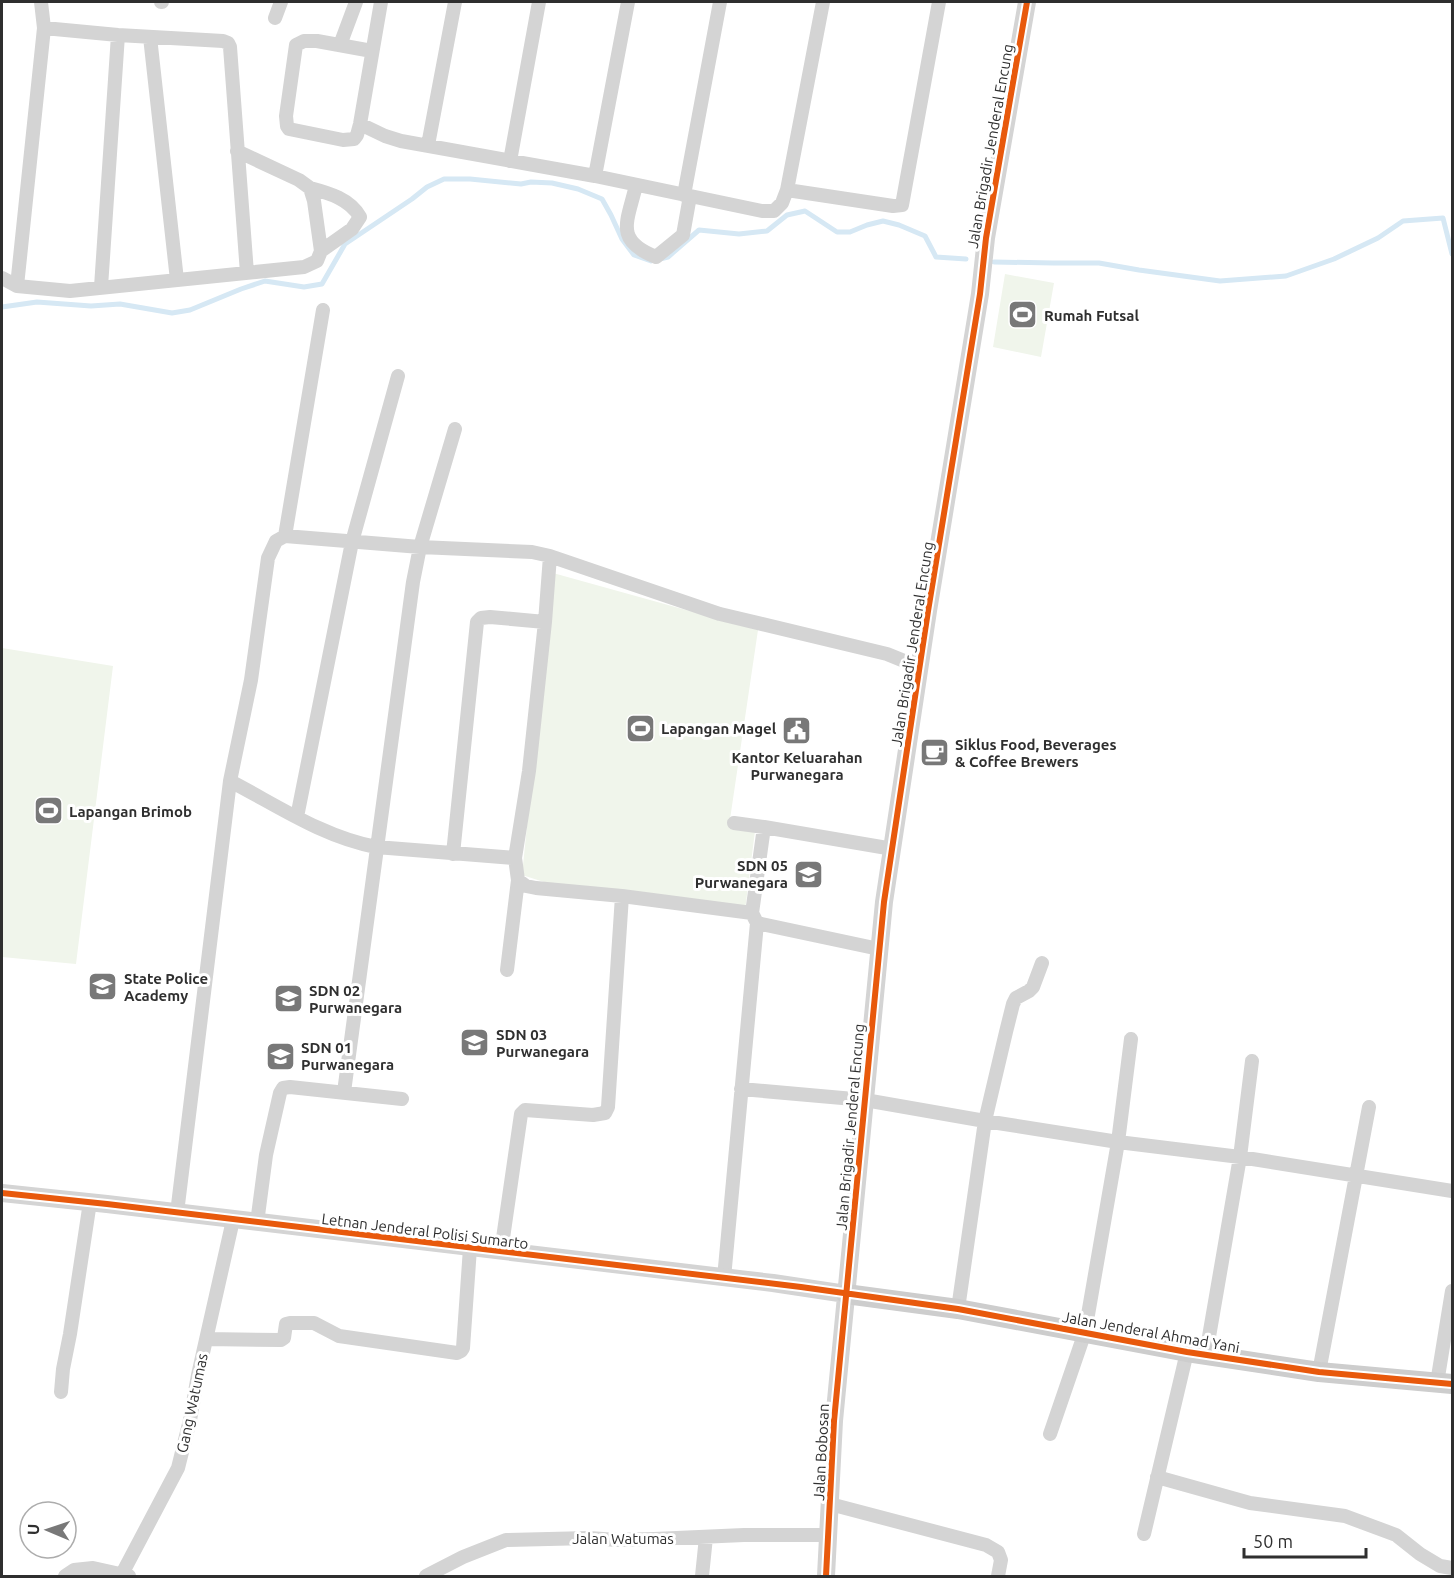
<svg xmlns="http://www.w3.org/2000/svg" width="1454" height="1578" viewBox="0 0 1454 1578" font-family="Ubuntu,sans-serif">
  <rect width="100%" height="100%" fill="#fff"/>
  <path fill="#f0f5eb" d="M 1005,274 L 1054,283 L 1041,357 L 993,347 Z
    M 553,573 L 758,630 L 729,826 L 755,831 L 745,910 L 563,888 L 522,875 Z
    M 2,648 L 113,666 L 76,964 L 2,957 Z"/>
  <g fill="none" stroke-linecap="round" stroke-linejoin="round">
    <path stroke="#d6e8f4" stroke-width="5" d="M 660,259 L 668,257 L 699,230 L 739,234 L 767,231 L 787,215 L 805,211 L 837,232 L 850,232 L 867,225 L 883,221 L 899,225 L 925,236 L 936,257 L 966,259
      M 994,262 L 1053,263 L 1099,263 L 1139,270 L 1220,281 L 1286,276 L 1334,259 L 1378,238 L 1403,221 L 1443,218 L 1452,254
      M 2,307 L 37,302 L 91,306 L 120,304 L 172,313 L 190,310 L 241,289 L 265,281 L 304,287 L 322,284 L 345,244 L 412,199 L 427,187 L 444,179 L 470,179 L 521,184 L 531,182 L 552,183 L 578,189 L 602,199 L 611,215 L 622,239 L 634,255 L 651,261"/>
    <path stroke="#d4d4d4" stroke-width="14" d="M 161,2 L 162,2
      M 275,18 L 281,2
      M 44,28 L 118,35 L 223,41 L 228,43 L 230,47 L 247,273
      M 150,37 L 177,280
      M 340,45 L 356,2
      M 372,51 L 317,41 L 304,41 L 296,45 L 286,116 L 287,126 L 289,129 L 343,140 L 354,139 L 357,135 L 360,124 L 381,2
      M 360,124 L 385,136 L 401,141 L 595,176 L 762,211 L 774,211 L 782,203 L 787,190 L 893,206 L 902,205 L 939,2
      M 428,145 L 455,2
      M 510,161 L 539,2
      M 595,176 L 628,2
      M 636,185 C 628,221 613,240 656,257 L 683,235 L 690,196
      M 310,188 C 329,193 350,199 360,217 L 352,229 L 321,251
      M 787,190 L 823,2
      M 684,195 L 720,2
      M 2,278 L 17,286 L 70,291 L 304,267 L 317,261 L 321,251 L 314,201 L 310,188 L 299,180 L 237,151
      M 17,286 L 44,28 L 41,2
      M 101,287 L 118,35
      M 285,536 L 323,310
      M 550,556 L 545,622 L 529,771 L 515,858 L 518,880 L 526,886 L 536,888 L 622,896 L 752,913 L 757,923 L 879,949
      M 230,781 C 278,806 323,837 376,847 L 515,858
      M 297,817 L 352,542 L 398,376
      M 734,823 L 764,827
      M 453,854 L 477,622 L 481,618 L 490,617 L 545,622
      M 752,913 L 764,827 L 893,849
      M 507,970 L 518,880
      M 741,1089 L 865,1100 L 985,1121 L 1118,1142 L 1240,1157 L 1452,1191
      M 344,1092 L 413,582 L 420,547 L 455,429
      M 177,1213 L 230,781 L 251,680 L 268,558 L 276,541 L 285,536 L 420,547 L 532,552 L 550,556 L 720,614 L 887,654 L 919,667
      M 257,1223 L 266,1155 L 280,1093 L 283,1088 L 290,1087 L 402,1099
      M 501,1252 L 521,1114 L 525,1110 L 593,1115 L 605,1113 L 608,1107 L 622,896
      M 724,1278 L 757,923
      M 958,1309 L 985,1121 L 1006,1032 L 1013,1004 L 1016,998 L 1029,991 L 1033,987 L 1042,963
      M 206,1339 L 281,1340 L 284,1338 L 286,1324 L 290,1323 L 314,1323 L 339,1336 L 457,1353 L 461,1351 L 463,1348 L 470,1248
      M 1206,1354 L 1240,1157 L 1252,1061
      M 1319,1372 L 1369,1107
      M 1437,1383 L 1452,1291
      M 61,1392 L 63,1369 L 70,1334 L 90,1202
      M 1050,1434 L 1085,1332 L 1118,1142 L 1131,1039
      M 1157,1477 L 1250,1503 L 1345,1516 L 1396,1535 L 1420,1554 L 1440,1566 L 1452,1568
      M 830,1504 L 986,1545 L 998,1552 L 1001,1560 L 998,1576
      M 1144,1534 L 1187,1352
      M 65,1576 L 74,1570 L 93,1568 L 129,1576
      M 123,1576 L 122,1574 L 178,1468 L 190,1420 L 198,1375 L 233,1220
      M 426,1576 L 463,1557 L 506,1540 L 589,1538 L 617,1540 L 654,1539 L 744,1535 L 829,1535
      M 702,1576 L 706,1537"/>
    <path stroke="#d4d4d4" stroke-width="18" d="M 2,1193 L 107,1204 L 773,1283 L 846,1294
      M 826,1576 L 834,1421 L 884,902 L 928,611 L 980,294 L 986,238 L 1027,2"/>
    <path stroke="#cdcdcd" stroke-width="20" d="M 846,1294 L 958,1309 L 1187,1352 L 1319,1372 L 1452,1384"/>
    <defs>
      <path id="cycleway" d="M 2,1193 L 107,1204 L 801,1287 L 958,1309 L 1187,1352 L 1319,1372 L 1452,1384
        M 826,1576 L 834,1421 L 884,902 L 928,611 L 980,294 L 986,238 L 1027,2"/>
    </defs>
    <use href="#cycleway" stroke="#fff" stroke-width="10"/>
    <use href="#cycleway" stroke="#e8590c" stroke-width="6"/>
  </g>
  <defs>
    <symbol id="stadium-square" viewBox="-11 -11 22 22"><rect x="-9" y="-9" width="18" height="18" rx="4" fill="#787878" stroke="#fff"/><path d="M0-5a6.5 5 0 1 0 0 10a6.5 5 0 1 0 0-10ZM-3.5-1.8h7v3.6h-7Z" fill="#fff"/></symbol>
    <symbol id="civic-square" viewBox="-11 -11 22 22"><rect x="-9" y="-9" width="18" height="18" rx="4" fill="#787878" stroke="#fff"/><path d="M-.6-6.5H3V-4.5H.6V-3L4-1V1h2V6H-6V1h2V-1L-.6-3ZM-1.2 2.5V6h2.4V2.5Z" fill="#fff"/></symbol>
    <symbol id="cafe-square" viewBox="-11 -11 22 22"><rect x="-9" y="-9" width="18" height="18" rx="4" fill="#787878" stroke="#fff"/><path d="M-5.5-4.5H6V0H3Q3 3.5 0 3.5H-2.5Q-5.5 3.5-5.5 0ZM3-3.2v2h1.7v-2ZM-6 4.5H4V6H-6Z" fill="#fff"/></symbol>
    <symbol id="school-square" viewBox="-11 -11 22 22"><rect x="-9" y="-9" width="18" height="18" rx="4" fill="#787878" stroke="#fff"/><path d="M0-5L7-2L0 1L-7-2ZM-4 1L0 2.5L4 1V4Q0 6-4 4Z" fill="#fff"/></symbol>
    <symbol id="university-square" viewBox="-11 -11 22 22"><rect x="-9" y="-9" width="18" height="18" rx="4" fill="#787878" stroke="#fff"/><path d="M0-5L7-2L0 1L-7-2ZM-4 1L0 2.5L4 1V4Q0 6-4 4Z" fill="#fff"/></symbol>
  </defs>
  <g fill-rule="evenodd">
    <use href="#stadium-square" x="1006" y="298" width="33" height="33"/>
    <use href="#stadium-square" x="624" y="712" width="33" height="33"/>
    <use href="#civic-square" x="780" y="714" width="33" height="33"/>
    <use href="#cafe-square" x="918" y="736" width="33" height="33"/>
    <use href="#stadium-square" x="32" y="794" width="33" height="33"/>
    <use href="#school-square" x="792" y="858" width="33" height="33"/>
    <use href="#university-square" x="86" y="970" width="33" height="33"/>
    <use href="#school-square" x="272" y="982" width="33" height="33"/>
    <use href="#school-square" x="458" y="1026" width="33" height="33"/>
    <use href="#school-square" x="264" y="1040" width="33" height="33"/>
  </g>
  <g text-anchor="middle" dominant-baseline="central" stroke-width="6" stroke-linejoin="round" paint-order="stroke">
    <g font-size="15" fill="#2f2f2f" stroke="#fff">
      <text transform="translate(990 146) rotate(-80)">Jalan Brigadir Jenderal Encung</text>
      <text transform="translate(912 644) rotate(-81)">Jalan Brigadir Jenderal Encung</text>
      <text transform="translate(850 1127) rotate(-85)">Jalan Brigadir Jenderal Encung</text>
      <text transform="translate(425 1231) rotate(7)">Letnan Jenderal Polisi Sumarto</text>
      <text transform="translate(1151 1332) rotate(10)">Jalan Jenderal Ahmad Yani</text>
      <text transform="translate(192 1403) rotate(-78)">Gang Watumas</text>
      <text transform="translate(821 1452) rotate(-87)">Jalan Bobosan</text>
      <text x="623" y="1538">Jalan Watumas</text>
    </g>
    <g font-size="15" font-weight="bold" fill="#2f2f2f" stroke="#fff" text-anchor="start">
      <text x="1044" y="315">Rumah Futsal</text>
      <text x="661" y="728">Lapangan Magel</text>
      <text x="955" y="744">Siklus Food, Beverages<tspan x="955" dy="17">&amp; Coffee Brewers</tspan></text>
      <text x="797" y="757" text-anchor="middle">Kantor Keluarahan<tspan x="797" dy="17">Purwanegara</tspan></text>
      <text x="69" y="811">Lapangan Brimob</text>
      <text x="788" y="865" text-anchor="end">SDN 05<tspan x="788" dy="17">Purwanegara</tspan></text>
      <text x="124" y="978">State Police<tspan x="124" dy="17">Academy</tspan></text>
      <text x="309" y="990">SDN 02<tspan x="309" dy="17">Purwanegara</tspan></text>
      <text x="496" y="1034">SDN 03<tspan x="496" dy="17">Purwanegara</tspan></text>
      <text x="301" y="1047">SDN 01<tspan x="301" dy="17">Purwanegara</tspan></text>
    </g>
  </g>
  <rect width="1454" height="1578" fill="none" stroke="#2f2f2f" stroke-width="6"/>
  <g transform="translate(48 1530) rotate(272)"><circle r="28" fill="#ffffff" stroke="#acacac" stroke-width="1.5"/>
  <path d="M0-4.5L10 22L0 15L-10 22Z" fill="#787878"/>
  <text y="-9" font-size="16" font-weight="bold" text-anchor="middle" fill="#2f2f2f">U</text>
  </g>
  <path d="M1244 1548v9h122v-9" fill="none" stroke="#2f2f2f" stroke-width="3"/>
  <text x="1253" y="1548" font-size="18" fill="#2f2f2f" stroke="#ffffff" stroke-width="4.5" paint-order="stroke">50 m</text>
</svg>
